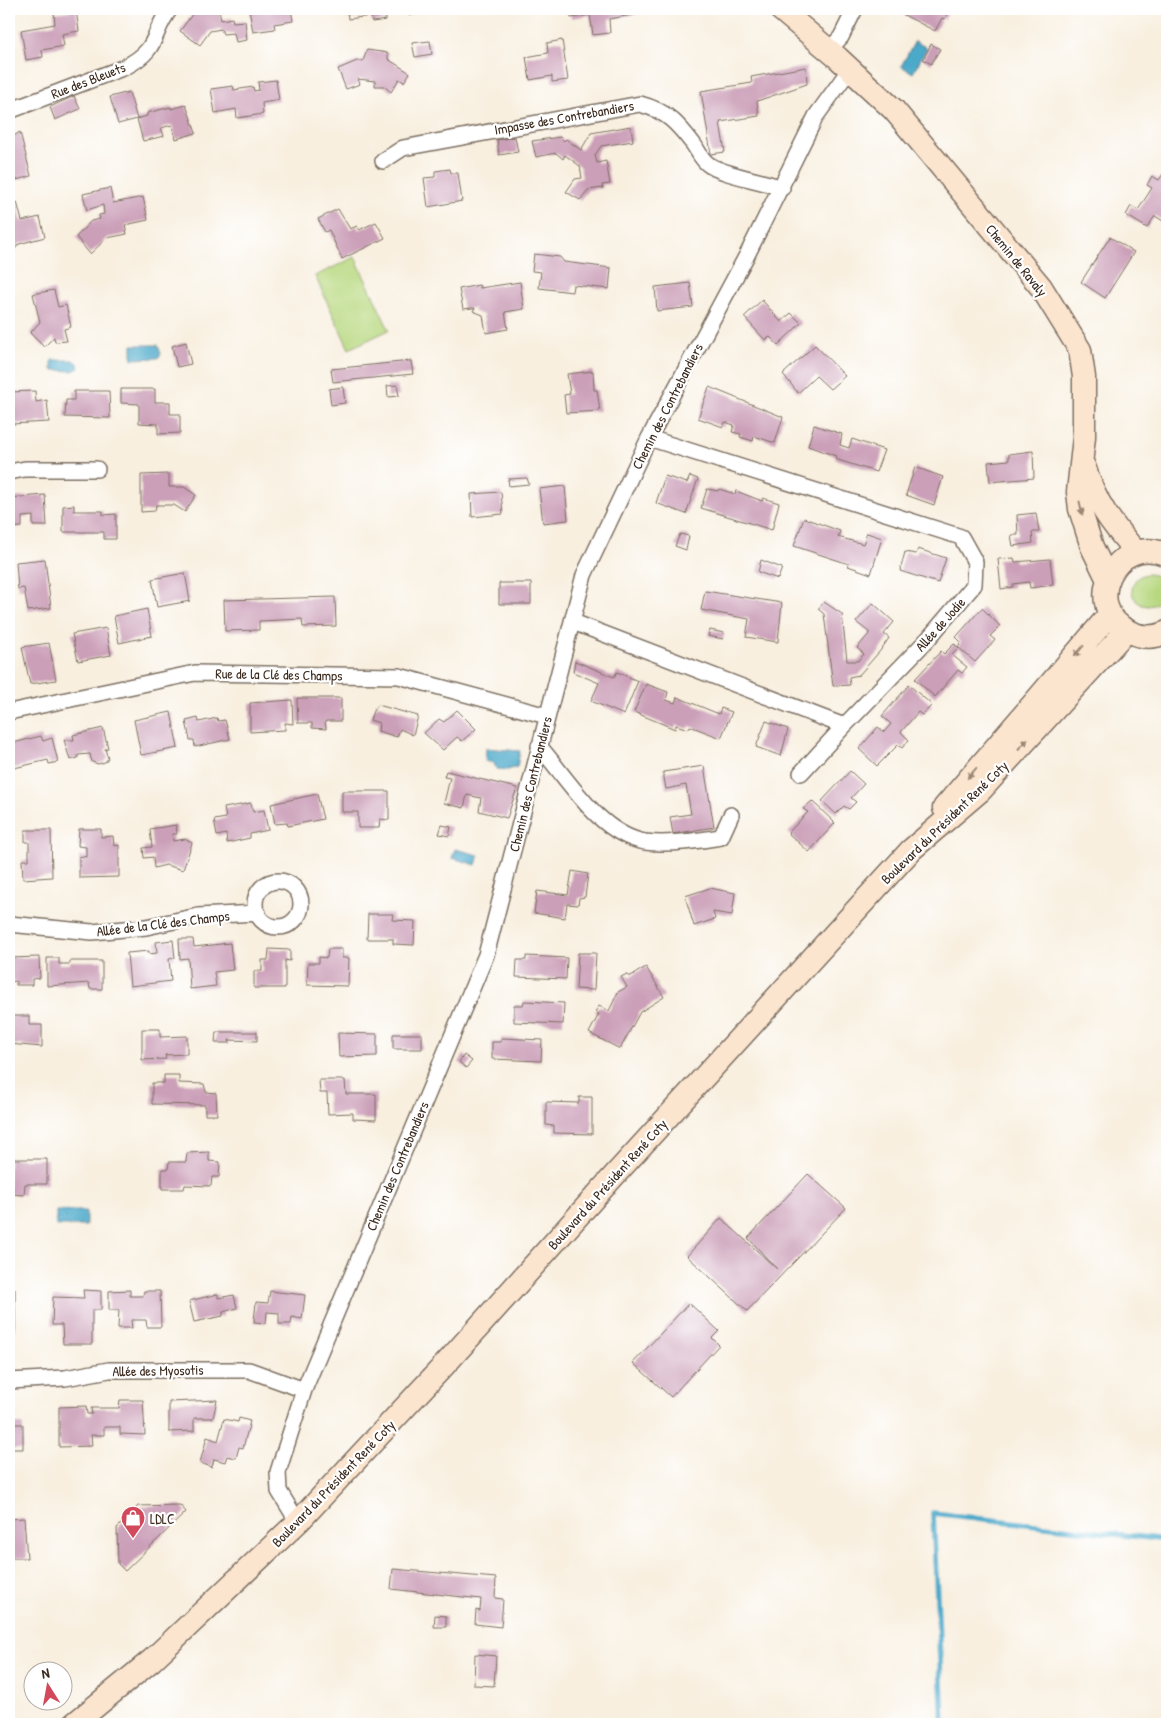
<svg xmlns="http://www.w3.org/2000/svg" width="1176" height="1733" viewBox="0 0 1176 1733" font-family="'Patrick Hand',sans-serif">
  <rect width="100%" height="100%" fill="#fff"/>
  <filter id="ink" filterUnits="userSpaceOnUse"><feTurbulence type="fractalNoise" baseFrequency=".02" numOctaves="2"/><feDisplacementMap in="SourceGraphic" scale="10" xChannelSelector="R" yChannelSelector="G"/><feConvolveMatrix kernelMatrix="1 2 1 2 8 2 1 2 1" color-interpolation-filters="sRGB"/></filter>
  <filter id="wash" filterUnits="userSpaceOnUse"><feTurbulence type="fractalNoise" baseFrequency=".0096" numOctaves="4" result="noise"/><feDisplacementMap in="SourceGraphic" scale="20" xChannelSelector="R" yChannelSelector="G"/><feGaussianBlur stdDeviation="1.12" result="paint"/><feColorMatrix in="noise" values="0 0 0 0 0 0 0 0 0 0 0 0 0 0 0 0 0 1.4 0 .05"/><feComposite in="paint" operator="in"/></filter>
  <g filter="url(#wash)">
    <rect width="100%" height="100%" fill="#f8efdf"/>
    <path fill="#b7d87f" stroke="#79814e" d="M 355,257 L 389,330 L 349,349 L 315,276 Z
      M1132 590a16 16 0 1 1 32 0a16 16 0 1 1-32 0Z"/>
    <path fill="#4ba9ca" stroke="#436a74" d="M 915,41 L 927,48 L 913,73 L 901,66 Z
      M 132,345 L 158,345 L 161,354 L 158,358 L 132,359 Z
      M 52,360 L 73,360 L 78,363 L 79,368 L 73,371 L 52,370 Z
      M 486,748 L 520,751 L 517,767 L 508,770 L 496,769 L 494,763 L 485,761 Z
      M 455,849 L 479,855 L 476,865 L 452,858 Z
      M 56,1211 L 86,1211 L 86,1226 L 56,1226 Z"/>
    <g fill="none" stroke-linecap="round" stroke-linejoin="round">
      <path stroke="#4ba9ca" stroke-width="5.5" d="M 943,1724 L 933,1513 L 1167,1540"/>
    </g>
    <g id="blocks">
      <path fill="#cb9fb8" d="M 196,9 L 219,9 L 221,20 L 232,18 L 233,22 L 245,21 L 247,40 L 236,42 L 234,33 L 223,34 L 221,29 L 210,31 L 200,45 L 180,31 Z
        M 249,9 L 291,9 L 293,21 L 274,24 L 275,29 L 253,32 Z
        M 347,9 L 385,9 L 386,20 L 372,22 L 371,16 L 348,19 Z
        M 402,9 L 417,9 L 410,16 Z
        M 570,9 L 637,9 L 638,14 L 609,19 L 610,33 L 593,35 L 590,15 L 571,18 Z
        M 904,9 L 943,9 L 948,12 L 945,19 L 942,18 L 935,31 L 902,14 Z
        M 76,10 L 79,31 L 62,34 L 64,46 L 42,50 L 43,57 L 26,60 L 21,30 L 55,24 L 54,13 Z
        M 562,40 L 568,80 L 552,82 L 552,76 L 530,80 L 526,57 L 548,53 L 547,43 Z
        M 430,41 L 432,54 L 415,57 L 412,43 Z
        M 931,44 L 940,49 L 931,64 L 923,59 Z
        M 367,50 L 388,53 L 388,59 L 410,73 L 404,82 L 399,79 L 391,92 L 384,86 L 375,86 L 375,81 L 358,79 L 360,84 L 346,89 L 338,69 L 357,61 L 363,61 Z
        M 806,67 L 807,84 L 757,101 L 759,116 L 720,122 L 725,152 L 711,154 L 701,91 L 752,83 L 751,77 Z
        M 276,80 L 279,100 L 262,103 L 263,114 L 237,118 L 236,109 L 215,113 L 211,89 L 233,86 L 234,90 L 253,87 L 254,91 L 259,90 L 258,82 Z
        M 129,92 L 137,119 L 118,124 L 110,97 Z
        M 74,96 L 80,109 L 55,120 L 50,107 Z
        M 186,105 L 196,133 L 176,139 L 172,125 L 161,128 L 164,136 L 143,141 L 137,119 L 147,116 L 147,113 L 171,107 L 171,109 Z
        M 631,126 L 633,141 L 601,146 L 595,155 L 597,163 L 606,161 L 610,184 L 602,185 L 603,188 L 588,190 L 580,200 L 566,192 L 575,179 L 582,178 L 580,166 L 565,155 L 563,159 L 556,153 L 536,157 L 532,141 L 560,137 L 564,141 L 566,139 L 581,150 L 591,133 Z
        M 20,132 L 31,176 L 9,182 L 9,139 Z
        M 515,137 L 518,152 L 499,155 L 497,140 Z
        M 1167,168 L 1167,217 L 1163,221 L 1155,216 L 1147,228 L 1126,215 L 1131,206 L 1138,210 L 1152,188 L 1147,185 L 1152,176 L 1159,180 Z
        M 450,169 L 451,173 L 458,173 L 462,201 L 428,207 L 424,178 L 435,177 L 435,171 Z
        M 110,188 L 113,203 L 143,197 L 148,220 L 125,225 L 127,234 L 107,238 L 90,254 L 76,237 L 91,221 L 100,219 L 99,215 L 104,214 L 103,205 L 87,210 L 83,194 Z
        M 17,202 L 22,221 L 40,217 L 45,237 L 19,244 L 9,256 L 9,205 Z
        M 338,209 L 350,229 L 357,226 L 359,230 L 376,222 L 385,238 L 342,259 L 329,230 L 325,232 L 318,219 Z
        M 1110,237 L 1134,252 L 1105,298 L 1081,282 Z
        M 534,254 L 560,257 L 564,262 L 611,268 L 609,289 L 573,285 L 572,292 L 539,288 L 541,272 L 532,271 Z
        M 520,282 L 524,309 L 505,312 L 508,329 L 486,333 L 483,315 L 473,311 L 475,308 L 472,308 L 463,309 L 459,289 L 479,285 L 480,288 Z
        M 690,283 L 693,307 L 657,311 L 655,287 Z
        M 54,290 L 58,307 L 66,305 L 71,327 L 64,329 L 67,341 L 55,342 L 54,337 L 44,347 L 30,333 L 40,322 L 33,294 Z
        M 762,300 L 781,322 L 791,313 L 801,323 L 778,345 L 770,337 L 765,340 L 744,317 Z
        M 186,342 L 191,364 L 177,367 L 172,346 Z
        M 815,345 L 845,376 L 830,389 L 816,376 L 798,393 L 783,374 Z
        M 411,361 L 413,374 L 333,382 L 331,369 Z
        M 593,371 L 594,390 L 597,390 L 600,411 L 566,413 L 564,395 L 570,394 L 567,374 Z
        M 397,385 L 399,396 L 388,397 L 387,386 Z
        M 343,387 L 345,403 L 331,405 L 329,389 Z
        M 709,387 L 783,417 L 775,443 L 754,436 L 753,441 L 740,437 L 741,434 L 732,432 L 734,425 L 725,422 L 723,427 L 698,418 Z
        M 121,389 L 155,389 L 155,402 L 170,402 L 170,414 L 180,414 L 180,433 L 158,434 L 158,424 L 139,423 L 139,404 L 121,403 Z
        M 35,391 L 36,402 L 47,400 L 49,422 L 11,424 L 11,417 L 9,417 L 9,392 Z
        M 74,391 L 109,391 L 110,418 L 65,417 L 66,400 L 74,400 Z
        M 814,425 L 842,434 L 840,445 L 849,448 L 852,439 L 884,450 L 876,472 L 835,459 L 836,456 L 808,446 Z
        M 1033,451 L 1034,478 L 990,482 L 988,462 L 1009,460 L 1009,454 Z
        M 915,467 L 943,477 L 934,505 L 906,495 Z
        M 169,474 L 169,487 L 184,487 L 196,495 L 185,512 L 174,505 L 156,505 L 155,511 L 141,512 L 141,475 Z
        M 665,476 L 687,483 L 690,476 L 698,479 L 686,514 L 656,503 Z
        M 527,478 L 529,484 L 509,486 L 508,479 Z
        M 565,486 L 568,520 L 543,523 L 539,489 Z
        M 707,489 L 718,491 L 719,489 L 735,494 L 736,491 L 762,501 L 763,498 L 779,503 L 772,530 L 701,508 Z
        M 501,492 L 503,514 L 472,517 L 471,494 Z
        M 45,495 L 47,526 L 33,526 L 33,516 L 22,517 L 22,527 L 9,528 L 9,498 Z
        M 74,505 L 74,511 L 103,511 L 103,515 L 116,514 L 116,539 L 104,539 L 104,532 L 63,532 L 63,506 Z
        M 1036,513 L 1039,532 L 1032,532 L 1033,543 L 1013,546 L 1011,535 L 1018,535 L 1017,515 Z
        M 804,518 L 840,531 L 838,537 L 863,544 L 867,533 L 882,538 L 871,574 L 848,566 L 849,564 L 794,546 Z
        M 680,534 L 689,536 L 686,550 L 675,546 Z
        M 918,549 L 946,558 L 938,583 L 900,571 L 905,552 L 916,554 Z
        M 1014,558 L 1015,562 L 1050,559 L 1053,585 L 1030,588 L 1029,582 L 1013,584 L 1013,587 L 1001,589 L 998,559 Z
        M 45,559 L 51,608 L 28,611 L 24,588 L 18,589 L 16,562 Z
        M 761,560 L 782,568 L 778,579 L 758,572 Z
        M 185,573 L 190,601 L 157,607 L 152,579 Z
        M 499,583 L 531,583 L 531,604 L 499,604 Z
        M 705,591 L 782,603 L 778,642 L 746,637 L 749,619 L 701,610 Z
        M 335,597 L 336,626 L 303,627 L 302,619 L 259,621 L 259,630 L 225,631 L 224,600 Z
        M 824,602 L 842,614 L 847,661 L 858,661 L 864,654 L 857,648 L 870,633 L 856,622 L 873,603 L 894,622 L 884,634 L 889,638 L 880,651 L 859,675 L 849,677 L 850,685 L 833,686 L 824,614 L 818,609 Z
        M 982,608 L 1000,626 L 990,636 L 995,640 L 975,662 L 959,648 L 952,655 L 967,667 L 962,673 L 958,670 L 935,697 L 915,679 L 941,651 L 944,654 L 954,644 L 958,647 L 961,642 L 956,637 Z
        M 147,609 L 152,636 L 119,643 L 114,616 Z
        M 106,628 L 111,655 L 78,661 L 72,634 Z
        M 710,630 L 724,633 L 723,639 L 708,636 Z
        M 49,643 L 56,680 L 30,684 L 22,647 Z
        M 575,661 L 614,677 L 617,672 L 638,681 L 624,715 L 591,701 L 599,683 L 573,672 Z
        M 646,684 L 668,692 L 666,700 L 675,703 L 677,697 L 719,714 L 721,708 L 732,712 L 721,738 L 690,726 L 688,729 L 676,725 L 675,729 L 634,712 Z
        M 909,685 L 932,705 L 922,715 L 918,712 L 901,732 L 909,740 L 902,748 L 898,745 L 877,766 L 859,749 L 878,727 L 884,732 L 891,724 L 882,716 Z
        M 297,698 L 341,698 L 341,721 L 325,721 L 326,729 L 312,728 L 312,723 L 298,723 Z
        M 292,700 L 293,724 L 285,723 L 285,730 L 250,732 L 250,703 Z
        M 378,705 L 418,716 L 413,735 L 400,729 L 397,737 L 378,731 L 379,723 L 370,720 L 373,711 Z
        M 457,710 L 476,729 L 462,741 L 457,737 L 443,750 L 424,733 L 439,719 L 444,722 Z
        M 171,712 L 178,748 L 141,755 L 134,720 Z
        M 198,718 L 199,722 L 217,718 L 218,721 L 225,720 L 230,739 L 195,747 L 194,740 L 190,740 L 186,721 Z
        M 766,721 L 788,729 L 781,756 L 756,747 Z
        M 103,728 L 108,748 L 105,749 L 108,758 L 105,762 L 98,764 L 92,762 L 90,754 L 78,755 L 78,758 L 70,760 L 64,740 L 74,740 L 73,735 Z
        M 41,736 L 43,741 L 52,738 L 58,762 L 49,764 L 48,760 L 10,769 L 9,744 Z
        M 704,766 L 714,827 L 673,834 L 670,817 L 691,814 L 686,785 L 666,789 L 663,772 Z
        M 446,771 L 517,788 L 507,818 L 479,811 L 481,798 L 467,795 L 464,808 L 444,803 L 450,778 L 444,777 Z
        M 850,771 L 864,784 L 851,798 L 856,802 L 849,809 L 844,806 L 836,814 L 822,801 Z
        M 342,791 L 389,791 L 389,820 L 380,819 L 379,828 L 358,828 L 358,812 L 342,812 Z
        M 317,794 L 323,819 L 288,826 L 287,823 L 275,824 L 271,804 Z
        M 812,801 L 835,823 L 809,852 L 788,833 L 808,812 L 803,809 Z
        M 251,803 L 253,812 L 264,810 L 268,830 L 250,834 L 250,838 L 227,843 L 226,834 L 217,836 L 214,820 L 226,818 L 224,808 Z
        M 176,825 L 177,834 L 172,834 L 173,841 L 185,839 L 192,843 L 183,870 L 166,865 L 154,868 L 153,857 L 144,858 L 143,848 L 152,847 L 150,829 Z
        M 442,825 L 451,827 L 449,836 L 439,834 Z
        M 79,829 L 101,829 L 101,837 L 113,836 L 114,846 L 119,845 L 119,877 L 79,878 L 79,856 L 86,857 L 86,847 L 78,846 Z
        M 25,830 L 51,830 L 52,877 L 23,879 L 22,860 L 29,860 L 29,842 L 25,842 Z
        M 572,871 L 588,874 L 585,897 L 579,898 L 578,905 L 567,904 L 565,918 L 534,913 L 537,891 L 568,895 Z
        M 710,888 L 735,893 L 732,915 L 713,912 L 715,919 L 694,926 L 685,896 Z
        M 368,914 L 393,914 L 392,920 L 415,921 L 414,945 L 393,944 L 393,939 L 367,939 Z
        M 179,939 L 193,939 L 194,947 L 230,943 L 233,970 L 214,972 L 216,986 L 190,989 L 188,958 L 180,959 Z
        M 173,940 L 175,958 L 169,959 L 171,981 L 130,986 L 127,953 L 149,951 L 149,954 L 157,953 L 156,942 Z
        M 269,949 L 290,950 L 290,961 L 285,960 L 285,988 L 254,988 L 254,971 L 262,971 L 262,960 L 268,960 Z
        M 328,949 L 342,949 L 342,958 L 349,958 L 348,986 L 307,985 L 308,963 L 319,963 L 319,957 L 327,958 Z
        M 578,953 L 596,953 L 594,990 L 576,989 Z
        M 526,956 L 567,958 L 566,979 L 516,977 L 517,960 L 526,960 Z
        M 39,957 L 40,978 L 32,979 L 32,985 L 16,985 L 16,981 L 9,982 L 9,958 Z
        M 47,958 L 59,958 L 59,964 L 70,964 L 70,961 L 102,961 L 102,989 L 90,989 L 89,983 L 47,986 Z
        M 646,967 L 664,997 L 640,1012 L 620,1049 L 589,1033 L 599,1014 L 595,1012 L 599,1006 L 609,1011 L 618,992 L 627,987 L 621,977 L 627,974 L 629,977 Z
        M 524,1001 L 564,1003 L 563,1024 L 514,1022 L 514,1005 L 523,1005 Z
        M 9,1016 L 29,1016 L 29,1025 L 42,1025 L 42,1047 L 9,1044 Z
        M 142,1029 L 160,1029 L 160,1037 L 187,1036 L 187,1054 L 165,1055 L 166,1059 L 142,1060 Z
        M 216,1032 L 257,1032 L 257,1041 L 229,1040 L 230,1043 L 215,1043 Z
        M 338,1033 L 377,1034 L 377,1056 L 339,1057 Z
        M 393,1034 L 422,1034 L 422,1049 L 393,1049 Z
        M 501,1038 L 542,1040 L 541,1061 L 492,1059 L 492,1042 L 501,1042 Z
        M 464,1055 L 472,1061 L 466,1068 L 459,1062 Z
        M 164,1075 L 179,1075 L 179,1083 L 204,1084 L 206,1092 L 216,1093 L 217,1115 L 205,1115 L 205,1105 L 152,1104 L 152,1083 L 164,1083 Z
        M 319,1080 L 345,1080 L 346,1094 L 376,1094 L 376,1120 L 353,1119 L 353,1113 L 328,1114 L 327,1093 L 320,1093 Z
        M 579,1097 L 592,1097 L 592,1134 L 554,1133 L 554,1126 L 546,1125 L 546,1102 L 579,1103 Z
        M 209,1152 L 209,1161 L 220,1162 L 219,1177 L 212,1177 L 211,1186 L 185,1185 L 184,1189 L 162,1189 L 162,1169 L 168,1169 L 169,1162 L 186,1162 L 187,1153 Z
        M 9,1159 L 47,1159 L 47,1184 L 25,1184 L 24,1195 L 9,1194 Z
        M 808,1174 L 846,1208 L 747,1311 L 687,1256 L 721,1218 L 777,1269 L 748,1238 Z
        M 9,1289 L 15,1289 L 15,1330 L 9,1330 Z
        M 83,1290 L 101,1291 L 101,1310 L 92,1310 L 92,1344 L 63,1344 L 62,1325 L 52,1325 L 53,1297 L 84,1298 Z
        M 130,1290 L 130,1296 L 143,1296 L 144,1291 L 160,1291 L 161,1327 L 147,1327 L 146,1320 L 131,1320 L 132,1328 L 118,1328 L 119,1310 L 109,1310 L 109,1291 Z
        M 270,1291 L 305,1295 L 302,1319 L 292,1317 L 291,1324 L 279,1324 L 279,1313 L 267,1312 L 266,1323 L 254,1322 L 256,1302 L 268,1303 Z
        M 218,1294 L 218,1298 L 234,1295 L 237,1308 L 223,1312 L 223,1316 L 194,1322 L 189,1301 Z
        M 689,1303 L 719,1331 L 712,1338 L 719,1345 L 671,1397 L 633,1363 Z
        M 120,1400 L 143,1400 L 145,1435 L 120,1434 L 120,1427 L 104,1427 L 104,1435 L 91,1435 L 92,1446 L 59,1447 L 59,1407 L 86,1406 L 87,1414 L 92,1414 L 91,1408 L 119,1408 Z
        M 217,1400 L 213,1418 L 194,1418 L 194,1431 L 169,1432 L 169,1402 Z
        M 239,1418 L 250,1421 L 243,1448 L 239,1447 L 236,1458 L 227,1456 L 225,1462 L 214,1459 L 212,1467 L 200,1463 L 207,1437 L 218,1441 L 224,1419 L 238,1422 Z
        M 9,1424 L 23,1424 L 23,1449 L 9,1449 Z
        M 180,1505 L 186,1512 L 125,1571 L 118,1564 L 117,1528 L 138,1506 Z
        M 24,1518 L 27,1558 L 9,1558 L 9,1519 Z
        M 393,1569 L 496,1578 L 495,1598 L 503,1599 L 501,1627 L 475,1624 L 476,1610 L 480,1611 L 481,1599 L 391,1589 Z
        M 435,1615 L 446,1616 L 446,1627 L 434,1627 Z
        M 475,1654 L 496,1656 L 494,1686 L 474,1685 Z"/>
    </g>
  </g>
  <g filter="url(#ink)">
    <use href="#blocks" fill-opacity="0" stroke="#7d6f62" stroke-width="1"/>
    <g fill="none" stroke-linecap="round" stroke-linejoin="round">
      <defs>
        <path id="street" d="M 829,50 L 841,37 L 855,9
          M 9,111 L 125,67 C 161,48 150,35 170,9
          M 383,161 L 403,148 L 640,104 C 667,111 678,124 694,145 C 698,151 702,160 708,164 C 720,174 763,181 782,188
          M 9,472 L 25,469 L 97,469
          M 573,622 L 844,726 L 928,639 L 974,585 L 975,562 L 961,537 L 649,438
          M 9,712 L 195,673 L 399,676 L 547,716
          M 539,746 C 568,779 599,834 645,842 C 669,845 697,841 721,837 L 731,815
          M 801,773 L 844,726
          M255 904a23 23 0 1 1 46 0a23 23 0 1 1-46 0Z
          M 9,924 L 92,932 L 146,927 L 198,916 L 258,913
          M 9,1381 L 65,1378 L 109,1370 L 249,1370 L 304,1390
          M 300,1520 L 293,1514 L 279,1491 L 278,1472 L 304,1390 L 486,955 L 584,575 L 649,438 L 747,255 L 816,116 L 850,69"/>
        <path id="secondary" d="M 780,9 L 838,58 L 894,110 L 1041,287 L 1080,350 L 1084,377 L 1084,437 L 1078,492 L 1080,509 L 1092,547 L 1108,580
          M 1084,466 C 1096,504 1111,523 1136,552
          M 1167,555 C 1115,531 1079,609 1130,632 C 1142,638 1155,638 1167,632
          M 944,808 L 1110,614
          M 74,1724 L 152,1660 L 300,1520 L 450,1359 L 612,1178 L 911,850 L 980,791 L 1126,631"/>
      </defs>
      <use href="#street" stroke="#7d6f62" stroke-width="18"/>
      <use href="#secondary" stroke="#7d6f62" stroke-width="25"/>
      <use href="#street" stroke="#fff" stroke-width="15"/>
      <use href="#secondary" stroke="#fce5cf" stroke-width="22"/>
    </g>
    <defs><path id="oneway-solid" d="M-6-.8H1V-3.2L6.5 0L1 3.2V.8H-6Z" transform="scale(1.25)"/></defs>
    <g fill="#9c8876">
      <use href="#oneway-solid" transform="translate(1081 508) rotate(77)"/>
      <use href="#oneway-solid" transform="translate(1079 651) rotate(131)"/>
      <use href="#oneway-solid" transform="translate(1023 744) rotate(-47)"/>
      <use href="#oneway-solid" transform="translate(972 773) rotate(131)"/>
    </g>
  </g>
  <defs>
    <symbol id="shop-pin" viewBox="-11 -11 22 30"><path d="M0 17L-7.5 6A9.5 9.5 0 1 1 7.5 6Z" fill="#d1495b" stroke="#fff"/><path d="M-5-2.5h2.3a2.7 3.5 0 0 1 5.4 0H5L5.5 6h-11ZM-1.5-2.5h3a1.5 2.3 0 0 0-3 0Z" fill="#fff"/></symbol>
  </defs>
  <g fill-rule="evenodd">
    <use href="#shop-pin" x="119" y="1504" width="28" height="38"/>
  </g>
  <g text-anchor="middle" dominant-baseline="central" stroke-width="4.5" stroke-linejoin="round" paint-order="stroke">
    <g font-size="14" fill="#3b2a1e" stroke="#fff">
      <text transform="translate(88 80) rotate(-21)">Rue des Bleuets</text>
      <text transform="translate(564 117) rotate(-10)">Impasse des Contrebandiers</text>
      <text transform="translate(1017 260) rotate(51)">Chemin de Ravaly</text>
      <text transform="translate(667 406) rotate(-63)">Chemin des Contrebandiers</text>
      <text transform="translate(940 624) rotate(-48)">Allée de Jodie</text>
      <text transform="translate(279 674) rotate(1)">Rue de la Clé des Champs</text>
      <text transform="translate(530 784) rotate(-76)">Chemin des Contrebandiers</text>
      <text transform="translate(944 822) rotate(-44)">Boulevard du Président René Coty</text>
      <text transform="translate(163 923) rotate(-7)">Allée de la Clé des Champs</text>
      <text transform="translate(397 1166) rotate(-67)">Chemin des Contrebandiers</text>
      <text transform="translate(607 1184) rotate(-48)">Boulevard du Président René Coty</text>
      <text transform="translate(158 1370) rotate(-1)">Allée des Myosotis</text>
      <text transform="translate(333 1483) rotate(-46)">Boulevard du Président René Coty</text>
    </g>
    <g font-size="14" fill="#3b2a1e" stroke="#fff" text-anchor="start">
      <text x="150" y="1518">LDLC</text>
    </g>
  </g>
  <rect width="1176" height="1733" fill="none" stroke="#fff" stroke-width="30"/>
  <g transform="translate(48 1686) rotate(349)"><circle r="24" fill="#ffffff" stroke="#b1aaa5"/>
  <path d="M0-4L9 19L0 12L-9 19Z" fill="#d1495b"/>
  <text y="-8" font-size="14" font-weight="bold" text-anchor="middle" fill="#3b2a1e">N</text>
  </g>
</svg>
